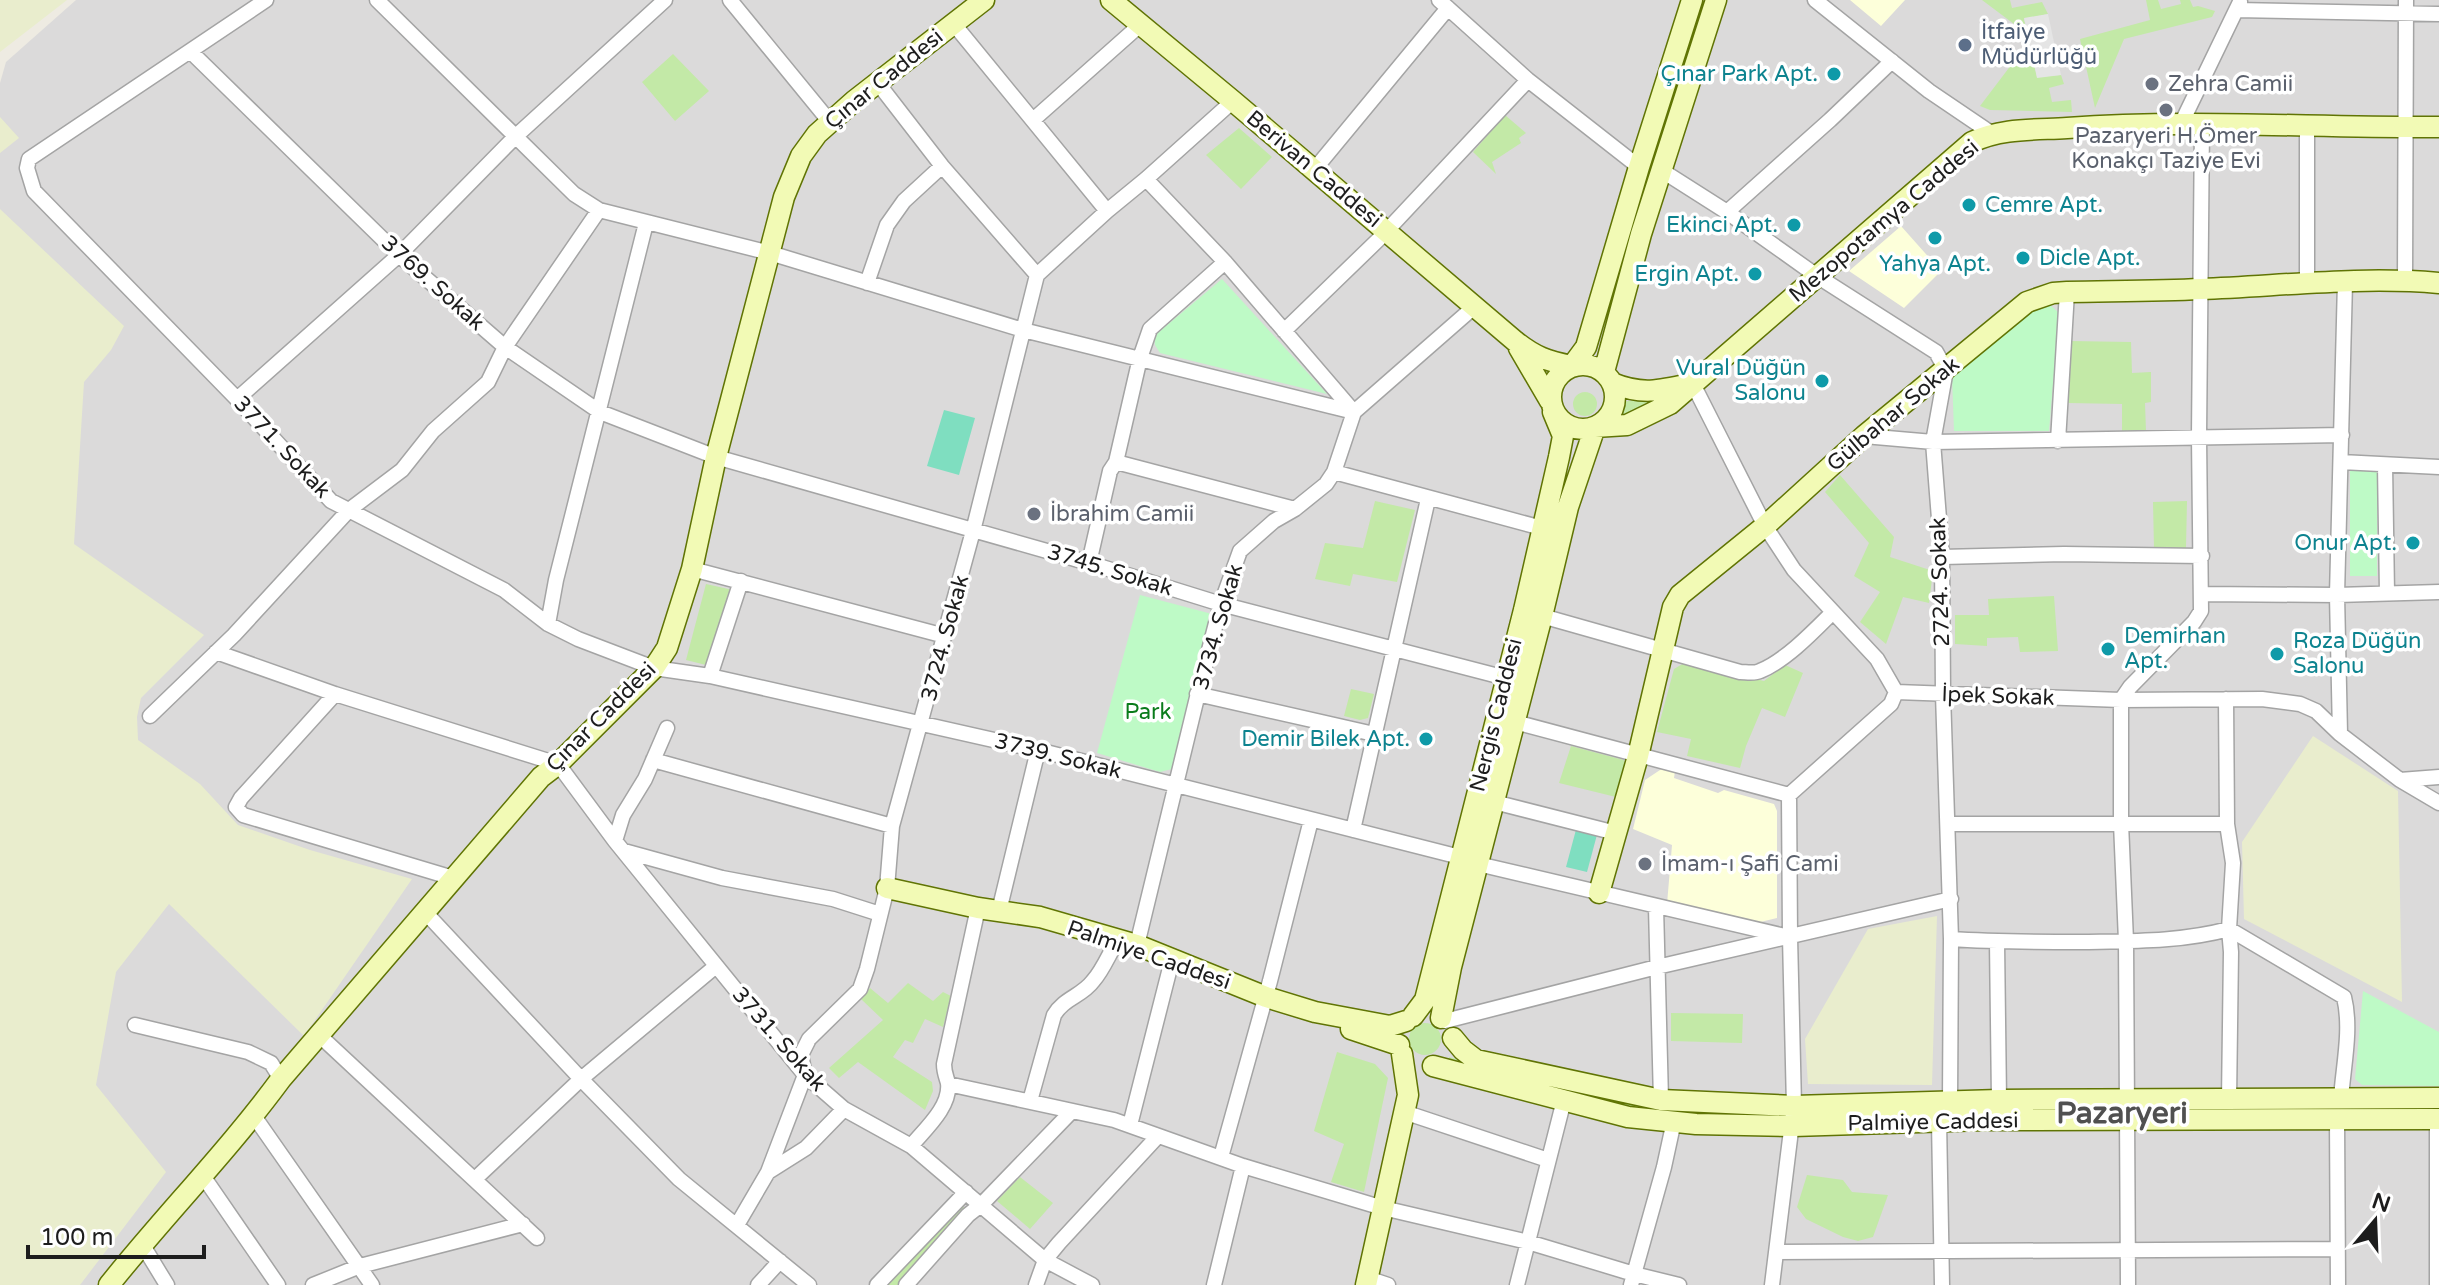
<svg xmlns="http://www.w3.org/2000/svg" width="2439" height="1285" viewBox="0 0 2439 1285" font-family="'Varela Round',sans-serif">
  <rect width="100%" height="100%" fill="#eeebe2"/>
  <path fill="#dbdada" d="M 76,0 L 2439,0 L 2439,1285 L 0,1285 L 0,83 L 6,62 Z"/>
  <path fill="#fdffda" d="M 1850,0 L 1905,0 L 1881,26 Z
    M 1901,226 L 1941,271 L 1904,308 L 1849,271 Z
    M 1663,768 L 1675,771 L 1674,778 L 1718,793 L 1724,790 L 1774,804 L 1777,811 L 1777,918 L 1752,924 L 1667,904 L 1672,845 L 1633,829 L 1645,780 Z"/>
  <path fill="#e9edcd" d="M 0,0 L 67,0 L 0,52 Z
    M 0,117 L 19,138 L 0,153 Z
    M 0,209 L 124,326 L 111,350 L 84,382 L 74,544 L 204,635 L 141,698 L 137,717 L 138,740 L 200,784 L 238,825 L 310,850 L 412,879 L 304,1036 L 169,904 L 116,972 L 96,1085 L 166,1172 L 80,1285 L 0,1285 Z
    M 2313,736 L 2398,791 L 2402,1002 L 2244,919 L 2242,842 Z
    M 1937,916 L 1932,1085 L 1808,1084 L 1805,1039 L 1868,929 Z"/>
  <path fill="#c3e9a7" d="M 1982,0 L 2010,0 L 2012,8 L 2042,2 L 2048,14 L 2024,19 L 2037,77 L 2061,75 L 2064,84 L 2049,88 L 2052,102 L 2071,100 L 2072,112 L 1990,110 L 1980,106 L 2024,48 L 2018,27 Z
    M 2146,0 L 2158,0 L 2161,9 L 2181,4 L 2180,0 L 2190,0 L 2193,7 L 2198,6 L 2215,11 L 2212,17 L 2124,39 L 2095,108 L 2080,39 L 2150,20 Z
    M 673,54 L 709,91 L 675,121 L 642,82 Z
    M 1505,115 L 1526,133 L 1519,138 L 1521,143 L 1492,162 L 1496,174 L 1473,152 Z
    M 1239,128 L 1272,157 L 1241,189 L 1206,155 Z
    M 2070,341 L 2131,342 L 2132,373 L 2151,372 L 2151,402 L 2145,403 L 2146,431 L 2122,431 L 2122,404 L 2068,403 Z
    M1573 404a12 12 0 1 1 24 0a12 12 0 1 1-24 0Z
    M 1658,397 L 1612,421 L 1614,403 Z
    M 1840,475 L 1894,537 L 1890,557 L 1933,571 L 1929,603 L 1903,597 L 1886,644 L 1860,622 L 1880,592 L 1854,576 L 1869,543 L 1825,492 Z
    M 1375,501 L 1415,510 L 1397,582 L 1353,574 L 1350,586 L 1315,579 L 1325,543 L 1363,548 Z
    M 2187,501 L 2186,548 L 2154,549 L 2153,502 Z
    M 706,584 L 733,590 L 709,664 L 706,665 L 686,660 Z
    M 2054,596 L 2058,651 L 2020,652 L 2018,637 L 1987,638 L 1987,646 L 1955,644 L 1955,615 L 1989,615 L 1988,599 Z
    M 1684,663 L 1764,681 L 1785,665 L 1803,673 L 1785,717 L 1762,708 L 1746,746 L 1740,768 L 1687,756 L 1691,739 L 1657,732 L 1674,669 Z
    M 1351,689 L 1374,694 L 1368,718 L 1360,720 L 1344,716 Z
    M 1571,746 L 1624,760 L 1626,768 L 1616,797 L 1559,783 Z
    M 908,983 L 933,1001 L 943,992 L 951,996 L 943,1027 L 925,1019 L 913,1043 L 905,1040 L 893,1057 L 932,1082 L 933,1091 L 925,1110 L 858,1062 L 839,1078 L 829,1068 L 883,1020 L 861,999 L 870,988 L 888,1003 Z
    M 1671,1013 L 1743,1014 L 1742,1043 L 1671,1041 Z
    M1409 1039a16 16 0 1 1 32 0a16 16 0 1 1-32 0Z
    M 1337,1052 L 1375,1064 L 1388,1078 L 1364,1192 L 1331,1182 L 1344,1144 L 1314,1131 Z
    M 1449,1057 L 1507,1073 L 1783,1111 L 1783,1118 L 1711,1118 L 1625,1110 L 1448,1065 Z
    M 1807,1175 L 1843,1180 L 1852,1192 L 1888,1195 L 1873,1237 L 1858,1241 L 1843,1237 L 1806,1219 L 1797,1207 Z
    M 1020,1177 L 1053,1203 L 1030,1229 L 997,1201 Z
    M 962,1205 L 965,1208 L 899,1285 L 887,1285 Z"/>
  <path fill="#befac6" d="M 1222,279 L 1327,394 L 1160,353 L 1155,345 L 1154,336 Z
    M 2048,303 L 2059,313 L 2049,431 L 1954,431 L 1952,377 L 1959,368 L 2033,310 Z
    M 2350,469 L 2377,469 L 2377,576 L 2350,576 Z
    M 1140,595 L 1212,614 L 1172,769 L 1160,772 L 1097,753 Z
    M 2363,991 L 2439,1032 L 2439,1086 L 2362,1085 L 2355,1079 Z"/>
  <path fill="#7fdec0" d="M 944,410 L 975,418 L 959,475 L 927,466 Z
    M 1577,826 L 1598,831 L 1587,872 L 1566,867 Z"/>
  <path fill="#e5e5e5" d="M 2048,14 L 2061,75 L 2037,78 L 2024,18 Z"/>
  <g fill="none" stroke-linecap="round" stroke-linejoin="round">
    <defs>
      <path id="street" d="M 266,0 L 29,159 L 27,168 L 34,191 L 237,399 L 331,501 L 504,590 L 548,624 L 578,639 L 654,668 L 710,676 L 1038,750 L 1460,857
        M 377,0 L 574,194 L 599,210 L 770,253 L 1023,330 L 1354,412
        M 730,0 L 830,122
        M 1439,0 L 1528,80 L 1639,167
        M 1815,0 L 1929,91 L 1991,133
        M 2236,10 L 2439,14
        M 953,23 L 1107,211
        M 190,51 L 399,255 L 505,347 L 600,412 L 716,457 L 1089,563 L 1221,604 L 1506,678
        M 877,82 L 942,166 L 1037,275
        M 1033,120 L 1140,25
        M 2181,124 L 2240,2
        M 1314,170 L 1448,8
        M 1661,170 L 1727,212 L 1817,276 L 1936,352 L 1946,370 L 1933,442 L 1942,557 L 1943,694 L 1951,939 L 1950,1101
        M 1146,179 L 1225,262 L 1354,412
        M 1727,212 L 1830,120 L 1892,61
        M 2405,280 L 2406,0
        M 867,283 L 887,225 L 904,201 L 942,166
        M 2307,283 L 2307,125
        M 1284,331 L 1379,239 L 1528,80
        M 1693,384 L 1765,526 L 1794,570 L 1877,659 L 1896,692 L 2121,700 L 2262,699 L 2300,704 L 2316,711 L 2340,734 L 2400,780 L 2439,803
        M 237,399 L 399,255 L 516,136 L 665,0
        M 1864,436 L 1933,442 L 2342,435
        M 2058,441 L 2067,292
        M 1116,462 L 1140,358 L 1150,329 L 1225,262
        M 2341,462 L 2439,467
        M 2385,465 L 2387,593
        M 1334,472 L 1542,528
        M 1942,557 L 2064,554 L 2202,556
        M 1089,563 L 1110,471 L 1116,462 L 1295,509
        M 692,569 L 945,636
        M 2202,594 L 2337,595 L 2439,592
        M 1542,616 L 1740,672 C 1746,672 1754,674 1760,671 C 1785,661 1813,632 1832,613
        M 548,624 L 556,580 L 646,223
        M 216,652 L 335,694 L 558,764 L 615,841 L 805,1075 L 844,1109 L 911,1146 L 1045,1260 L 1092,1285
        M 710,676 L 741,581
        M 335,694 L 241,798 L 236,807 L 243,815 L 453,878
        M 1197,694 L 1374,734
        M 2226,699 L 2227,824 L 2233,863 L 2229,929 L 2231,952 L 2229,1100
        M 150,716 L 234,635 L 349,510 L 402,470 L 433,431 L 488,382 L 505,347 L 599,210
        M 1515,722 L 1789,795
        M 2340,734 L 2337,595 L 2345,282
        M 653,760 L 892,826
        M 2400,780 L 2439,777
        M 1494,802 L 1616,833
        M 1948,824 L 2227,824
        M 1353,830 L 1428,499
        M 615,841 L 623,815 L 645,779 L 667,728
        M 624,851 L 722,878 L 833,899 L 880,914
        M 1478,864 L 1785,936
        M 1656,907 L 1661,1100
        M 424,911 L 581,1079 L 679,1179 L 809,1285
        M 999,911 L 1038,750
        M 1951,939 C 1995,942 2038,942 2081,942 C 2131,941 2181,942 2229,929 L 2344,997 C 2352,1029 2343,1067 2341,1099
        M 1997,942 L 1999,1100
        M 1137,945 L 1201,681 L 1221,604 L 1240,551 L 1274,521 L 1295,509 L 1326,484 L 1334,472 L 1354,412 L 1474,307
        M 1445,1021 L 1657,967 L 1951,899
        M 135,1025 L 248,1052 L 271,1063 L 281,1079
        M 319,1035 L 537,1238
        M 948,1084 L 1114,1120 L 1243,1166 L 1383,1208 L 1528,1242 L 1634,1274 L 1679,1285
        M 1030,1101 L 1054,1015 C 1064,998 1082,996 1093,981 C 1103,970 1109,954 1117,941
        M 1404,1112 L 1548,1160
        M 254,1116 L 372,1285
        M 2337,1120 L 2338,1285
        M 1939,1121 L 1942,1285
        M 1130,1125 L 1172,960
        M 911,1146 C 924,1130 951,1107 948,1083 C 946,1076 944,1072 944,1064 L 978,908
        M 1221,1157 L 1270,981 L 1311,820
        M 768,1172 L 806,1148 L 844,1109
        M 203,1176 L 278,1285
        M 475,1179 L 581,1079 L 716,966
        M 737,1225 L 768,1172 L 805,1075 L 801,1055 L 809,1039 L 860,989 L 867,969 L 887,888 L 892,826 L 973,531 L 1037,275 L 1107,211 L 1146,179 L 1233,101
        M 142,1244 L 167,1285
        M 1777,1252 L 2337,1249
        M 1367,1278 L 1388,1285
        M 313,1285 L 360,1266 L 523,1224
        M 758,1285 L 780,1261
        M 877,1285 L 966,1192
        M 906,1285 L 968,1215 L 982,1204 L 1072,1111
        M 1036,1285 L 1045,1260 L 1059,1243 L 1158,1136
        M 1214,1285 L 1243,1166
        M 1517,1285 L 1564,1100
        M 1631,1285 L 1664,1167 L 1674,1121
        M 1772,1285 L 1794,1106 L 1790,937 L 1789,795 L 1891,704 L 1896,692
        M 2128,1285 L 2126,941 L 2121,823 L 2121,700 L 2130,687 L 2194,622 L 2201,611 L 2199,437 L 2202,124
        M 2437,1285 L 2437,1119"/>
      <path id="secondary" d="M 1111,0 L 1233,101 L 1515,341 C 1535,357 1547,361 1572,366 L 1586,347 L 1639,167 L 1692,0
        M 1519,348 L 1550,401
        M1551 397a32 32 0 1 1 64 0a32 32 0 1 1-64 0Z
        M 1604,372 L 1641,234 L 1716,0
        M 1612,383 C 1641,395 1659,391 1689,384
        M 887,888 L 978,908 L 1040,917 L 1137,945 L 1266,997 L 1315,1012 L 1390,1026 L 1406,1021
        M 1599,893 L 1638,756 L 1673,607 L 1680,595 L 1765,526 L 1864,436 L 2027,302 L 2053,293 L 2067,292 C 2112,291 2157,291 2201,289 C 2280,286 2360,276 2439,283
        M 1413,1016 L 1425,1000 L 1524,610 L 1559,457 L 1563,436 L 1553,412
        M 1441,1018 L 1451,967 L 1542,616 L 1568,507 L 1595,427 L 1627,425 L 1670,404 L 1972,142 C 2001,128 2034,130 2067,128 C 2191,119 2315,128 2439,127
        M 1351,1029 L 1399,1045
        M 1453,1038 L 1463,1050 L 1476,1060 L 1661,1100 L 1794,1106 L 1999,1100 L 2439,1098
        M 1433,1066 L 1628,1117 L 1696,1124 L 1793,1126 L 1984,1120 L 2439,1119
        M 109,1285 C 165,1215 228,1151 281,1079 L 541,777 L 558,764 L 654,668 L 667,648 L 692,569 L 716,457 L 784,197 L 801,156 L 817,134 L 854,101 L 984,0
        M 1366,1285 L 1408,1095 L 1402,1054"/>
    </defs>
    <use href="#street" stroke="#a4a4a4" stroke-width="17"/>
    <use href="#secondary" stroke="#607404" stroke-width="23"/>
    <use href="#street" stroke="#fff" stroke-width="14"/>
    <use href="#secondary" stroke="#f2fab5" stroke-width="20"/>
  </g>
  <circle fill="#5c6f8a" stroke="#fff" stroke-width="3" cx="1965" cy="45" r="8"/>
  <g fill="#0f9aa8" stroke="#fff" stroke-width="3">
    <circle cx="1834" cy="74" r="8"/>
    <circle cx="1969" cy="205" r="8"/>
    <circle cx="1794" cy="225" r="8"/>
    <circle cx="1935" cy="238" r="8"/>
    <circle cx="2023" cy="258" r="8"/>
    <circle cx="1755" cy="274" r="8"/>
    <circle cx="1822" cy="381" r="8"/>
    <circle cx="2413" cy="543" r="8"/>
    <circle cx="2108" cy="649" r="8"/>
    <circle cx="2277" cy="654" r="8"/>
    <circle cx="1426" cy="739" r="8"/>
  </g>
  <g fill="#6b7280" stroke="#fff" stroke-width="3">
    <circle cx="2152" cy="84" r="8"/>
    <circle cx="2166" cy="110" r="8"/>
    <circle cx="1034" cy="514" r="8"/>
    <circle cx="1645" cy="864" r="8"/>
  </g>
  <g text-anchor="middle" dominant-baseline="central" stroke-width="7" stroke-linejoin="round" paint-order="stroke">
    <g font-size="22" fill="#4e5e75" stroke="#fff" text-anchor="start">
      <text x="1981" y="32">İtfaiye<tspan x="1981" dy="25">Müdürlüğü</tspan></text>
    </g>
    <g font-size="22" fill="#0d838f" stroke="#fff" text-anchor="end">
      <text x="1818" y="74">Çınar Park Apt.</text>
      <text x="1985" y="205" text-anchor="start">Cemre Apt.</text>
      <text x="1778" y="225">Ekinci Apt.</text>
      <text x="2039" y="258" text-anchor="start">Dicle Apt.</text>
      <text x="1935" y="264" text-anchor="middle">Yahya Apt.</text>
      <text x="1739" y="274">Ergin Apt.</text>
      <text x="1806" y="368">Vural Düğün<tspan x="1806" dy="25">Salonu</tspan></text>
      <text x="2397" y="543">Onur Apt.</text>
      <text x="2124" y="636" text-anchor="start">Demirhan<tspan x="2124" dy="25">Apt.</tspan></text>
      <text x="2293" y="641" text-anchor="start">Roza Düğün<tspan x="2293" dy="25">Salonu</tspan></text>
      <text x="1410" y="739">Demir Bilek Apt.</text>
    </g>
    <g font-size="22" fill="#1d1d1d" stroke="#fff">
      <text transform="translate(884 79) rotate(-39)">Çınar Caddesi</text>
      <text transform="translate(1314 169) rotate(40)">Berivan Caddesi</text>
      <text transform="translate(1884 221) rotate(-40)">Mezopotamya Caddesi</text>
      <text transform="translate(433 283) rotate(42)">3769. Sokak</text>
      <text transform="translate(1893 414) rotate(-40)">Gülbahar Sokak</text>
      <text transform="translate(282 447) rotate(47)">3771. Sokak</text>
      <text transform="translate(1110 570) rotate(17)">3745. Sokak</text>
      <text transform="translate(1940 582) rotate(-92)">2724. Sokak</text>
      <text transform="translate(1218 627) rotate(-74)">3734. Sokak</text>
      <text transform="translate(945 638) rotate(-75)">3724. Sokak</text>
      <text transform="translate(1998 696) rotate(2)">İpek Sokak</text>
      <text transform="translate(1496 715) rotate(-76)">Nergis Caddesi</text>
      <text transform="translate(601 717) rotate(-45)">Çınar Caddesi</text>
      <text transform="translate(1058 756) rotate(14)">3739. Sokak</text>
      <text transform="translate(1149 955) rotate(19)">Palmiye Caddesi</text>
      <text transform="translate(779 1039) rotate(49)">3731. Sokak</text>
      <text transform="translate(1933 1122) rotate(-1)">Palmiye Caddesi</text>
    </g>
    <g font-size="22" fill="#5b616d" stroke="#fff" text-anchor="start">
      <text x="2168" y="84">Zehra Camii</text>
      <text x="2166" y="136" text-anchor="middle">Pazaryeri H.Ömer<tspan x="2166" dy="25">Konakçı Taziye Evi</tspan></text>
      <text x="1050" y="514">İbrahim Camii</text>
      <text x="1661" y="864">İmam-ı Şafi Cami</text>
    </g>
    <g font-size="22" fill="#0a7b1b" stroke="#fff">
      <text x="1148" y="712">Park</text>
    </g>
    <g font-size="30" font-weight="bold" fill="#505050" stroke="#fff">
      <text x="2122" y="1113">Pazaryeri</text>
    </g>
  </g>
  <g transform="translate(2375 1221) rotate(19)" stroke="#ffffff" stroke-width="6" paint-order="stroke">
  <path d="M0-6L14 30L0 20L-14 30Z" fill="#1d1d1d"/>
  <text y="-12" font-size="22" font-weight="bold" text-anchor="middle" fill="#1d1d1d">N</text>
  </g>
  <path d="M28 1245v12h176v-12" fill="none" stroke="#1d1d1d" stroke-width="4"/>
  <text x="40" y="1245" font-size="24" fill="#1d1d1d" stroke="#ffffff" stroke-width="6" paint-order="stroke">100 m</text>
</svg>
